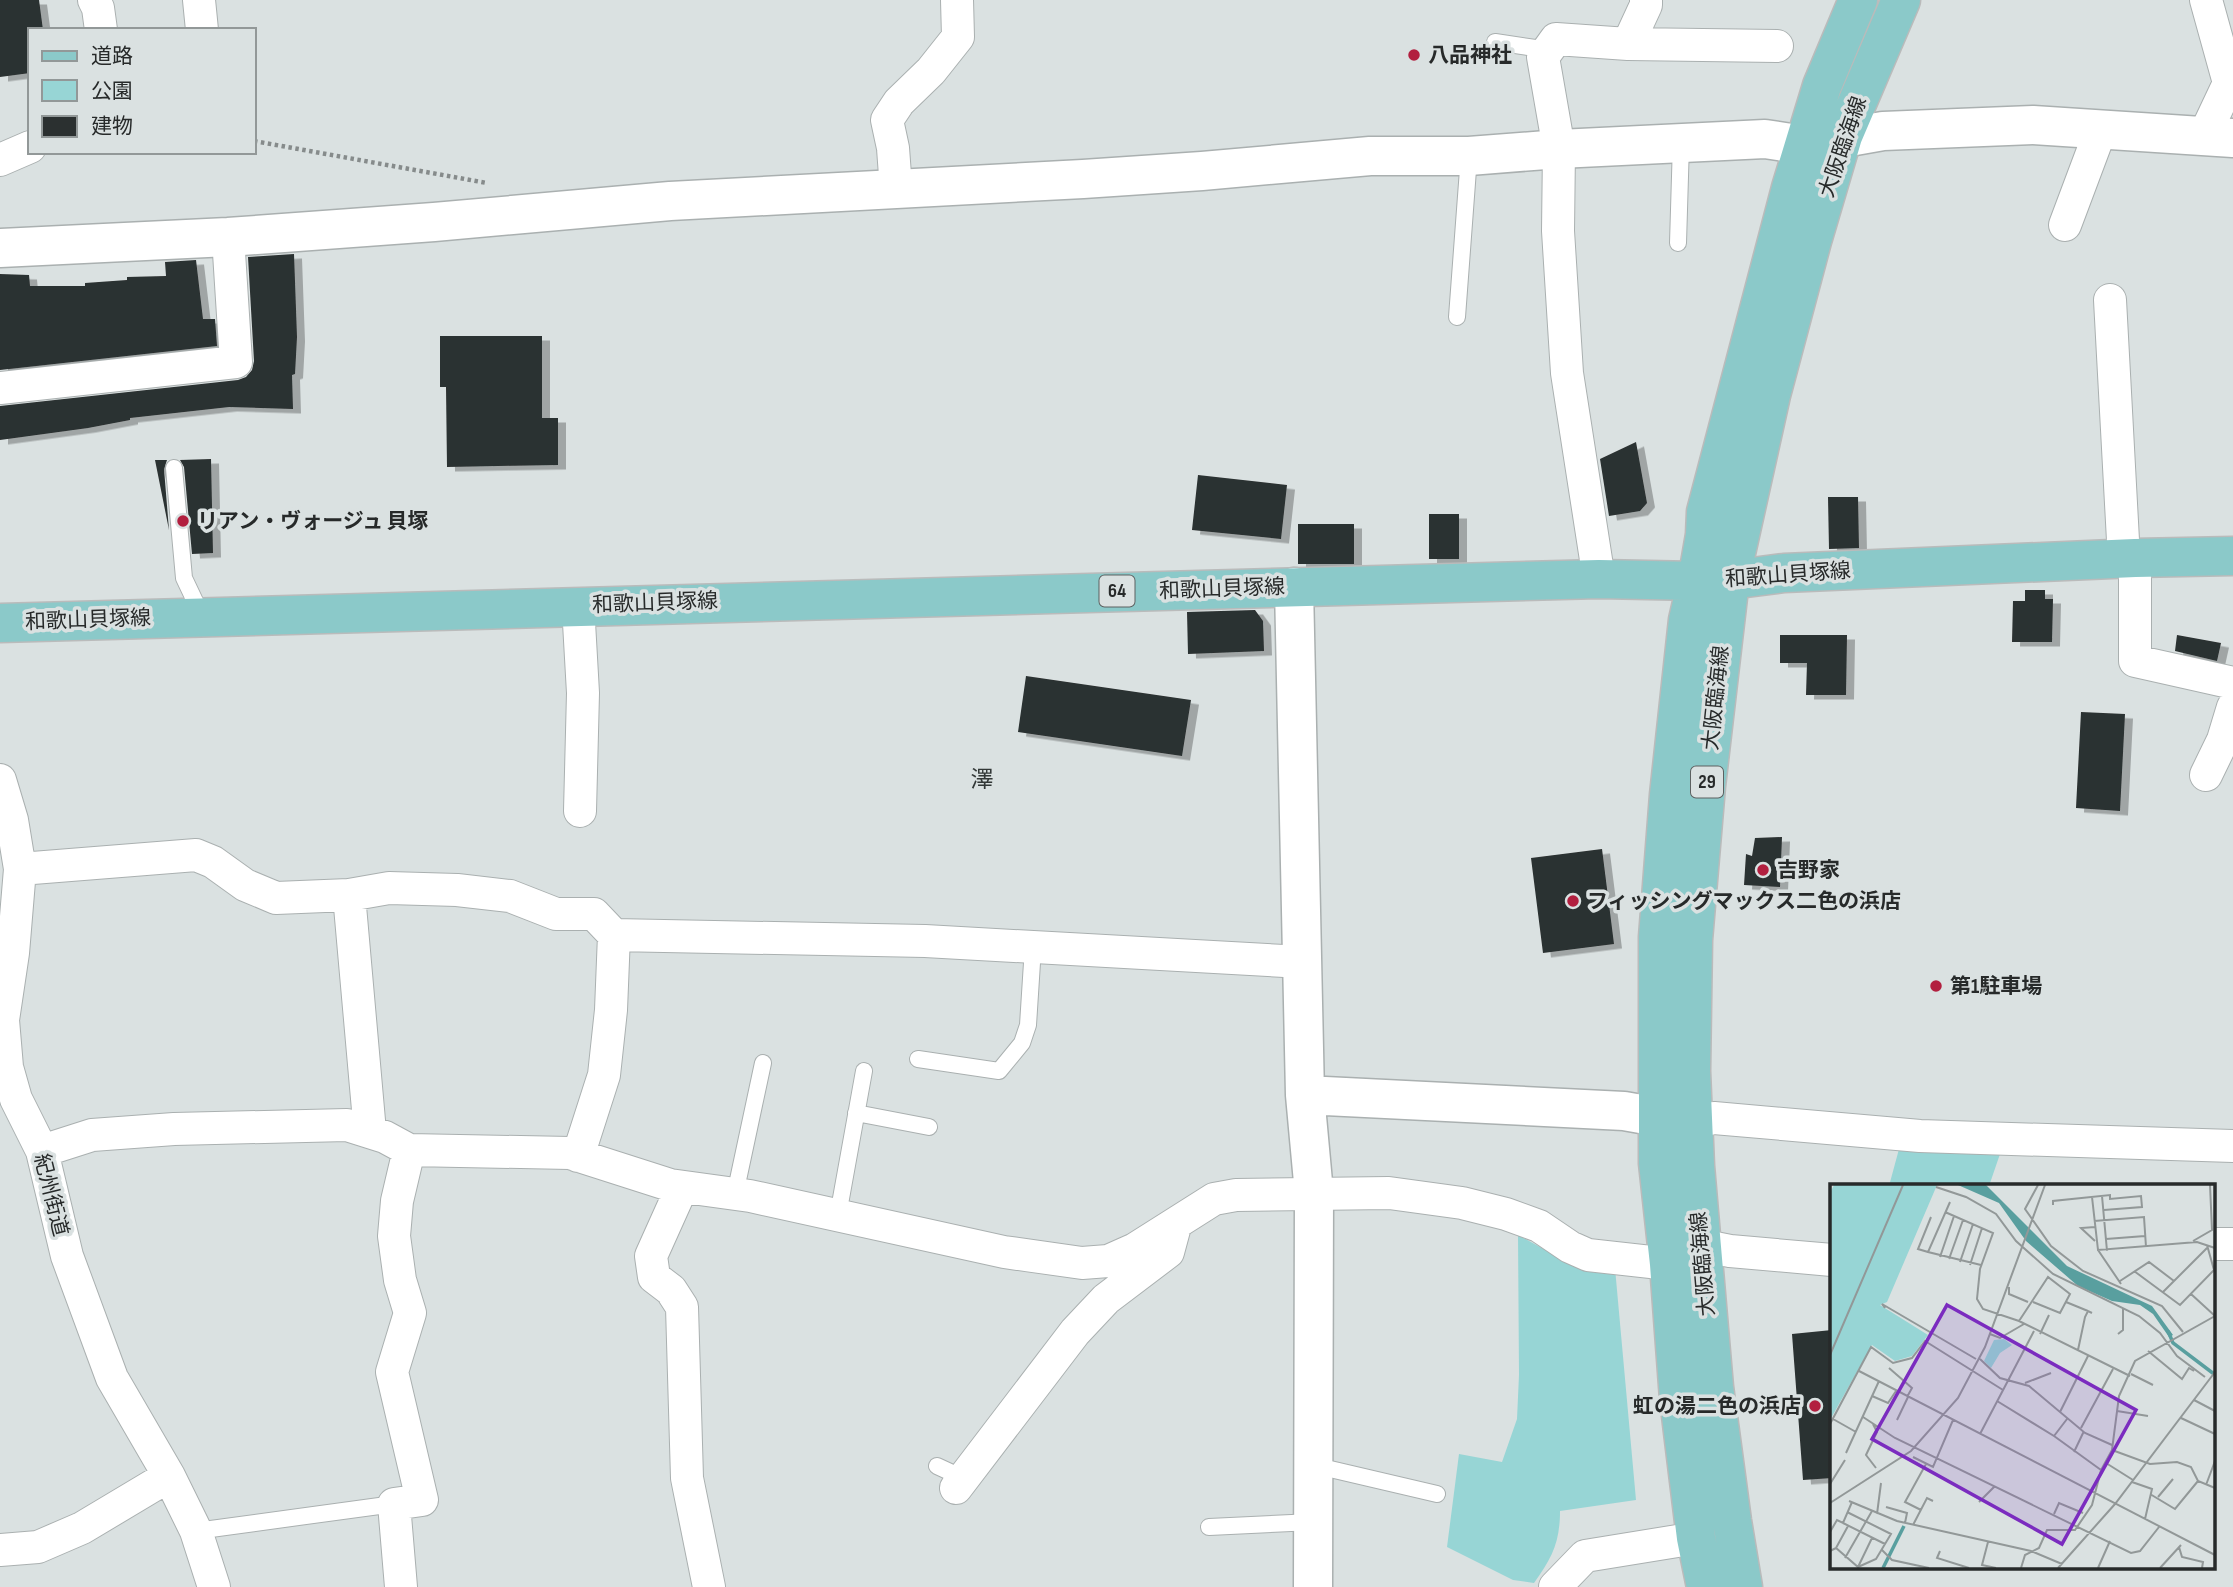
<svg xmlns="http://www.w3.org/2000/svg" width="2233" height="1587" viewBox="0 0 2233 1587" font-family="'Sofia Sans Condensed','Noto Sans JP',sans-serif">
  <defs>
    <filter id="shadow"><feDropShadow dx="8" dy="4.5" stdDeviation="0" flood-color="#0004"/></filter>
  </defs>
  <rect width="100%" height="100%" fill="#dae1e1"/>
  <path fill="#97d5d5" d="M 1899,1149 L 2000,1154 L 1989,1186 L 1889,1186 Z
    M 1518,1235 L 1560,1258 L 1615,1268 L 1636,1500 L 1560,1511 C 1560,1542 1552,1558 1534,1583 L 1513,1580 L 1447,1547 L 1459,1454 L 1502,1462 L 1517,1419 L 1519,1375 Z"/>
  <path fill="#2b3030" filter="url(#shadow)" d="M 0,0 L 39,0 L 43,30 L 30,30 L 30,73 L 0,77 Z
    M 294,254 L 297,337 L 295,374 L 292,375 L 293,409 L 229,407 L 130,418 L 130,420 L 88,428 L 0,440 L 0,406 L 238,380 L 246,377 L 252,370 L 254,361 L 248,257 Z
    M 196,260 L 203,319 L 215,319 L 217,346 L 0,370 L 0,274 L 29,275 L 30,286 L 85,286 L 85,283 L 127,280 L 127,277 L 166,276 L 165,262 Z
    M 440,336 L 542,336 L 542,418 L 558,418 L 558,465 L 447,467 L 446,387 L 440,387 Z
    M 1636,442 L 1647,503 L 1640,511 L 1609,516 L 1600,459 Z
    M 211,459 L 213,553 L 192,554 L 184,467 L 180,460 Z
    M 155,460 L 167,460 L 164,469 L 169,530 Z
    M 1198,475 L 1287,485 L 1281,539 L 1192,530 Z
    M 1828,497 L 1858,497 L 1859,548 L 1829,549 Z
    M 1429,514 L 1459,514 L 1459,559 L 1429,559 Z
    M 1298,524 L 1354,524 L 1354,564 L 1298,564 Z
    M 2025,590 L 2045,590 L 2045,599 L 2053,599 L 2052,642 L 2012,642 L 2013,601 L 2025,601 Z
    M 1255,610 L 1263,621 L 1264,651 L 1188,654 L 1187,612 Z
    M 1780,635 L 1847,635 L 1846,695 L 1806,695 L 1807,663 L 1780,663 Z
    M 2177,635 L 2221,643 L 2217,661 L 2175,651 Z
    M 1026,676 L 1191,700 L 1182,756 L 1018,732 Z
    M 2081,712 L 2125,714 L 2120,811 L 2076,808 Z
    M 1782,837 L 1780,887 L 1744,885 L 1746,854 L 1752,856 L 1755,838 Z
    M 1602,849 L 1614,944 L 1543,953 L 1531,858 Z
    M 1832,1330 L 1832,1478 L 1803,1480 L 1792,1334 Z"/>
  <g fill="none" stroke-linecap="round" stroke-linejoin="round">
    <defs>
      <path id="lane" d="M 1495,42 L 1549,50
        M 1678,243 L 1681,143
        M 1457,317 L 1469,156
        M 174,468 L 184,578 L 202,616
        M 918,1059 L 999,1071 L 1022,1043 L 1028,1025 L 1033,947
        M 856,1113 L 929,1127
        M 735,1194 L 763,1063
        M 838,1215 L 864,1071
        M 1313,1465 L 1437,1494
        M 937,1466 L 963,1478
        M 1209,1527 L 1313,1522
        M 196,1531 L 394,1504"/>
      <path id="street" d="M 94,0 L 98,8 L 101,30
        M 199,0 L 202,30
        M 2206,0 L 2229,83 L 2233,87
        M 1628,44 L 1646,5 L 1646,0
        M 2204,136 L 2229,83
        M 0,160 L 30,147
        M 896,189 L 893,148 L 887,120 L 899,102 L 931,71 L 958,37 L 957,0
        M 2065,225 L 2101,129
        M 2110,300 L 2124,559
        M 0,388 L 236,362 L 228,237
        M 2135,558 L 2135,661 L 2233,683
        M 1599,579 L 1567,373 L 1558,231 L 1559,149 L 1543,57 L 1556,39 L 1628,44 L 1777,46
        M 578,605 L 583,693 L 580,811
        M 2206,775 L 2223,740 L 2233,707
        M 0,780 L 12,820 L 20,869 L 13,953 L 3,1020 L 7,1067 L 16,1099 L 42,1151 L 67,1256 L 112,1378 L 169,1476 L 196,1531 L 214,1587
        M 20,869 L 196,855 L 213,862 L 245,885 L 276,898 L 349,895 L 389,888 L 457,890 L 510,896 L 556,914 L 594,914 L 614,935
        M 349,895 L 370,1132
        M 1669,1118 L 1694,1122 L 1714,1118 L 1920,1136 L 2233,1146
        M 42,1151 L 92,1135 L 174,1129 L 347,1125 L 385,1137 L 409,1150 L 570,1153 L 670,1185 L 750,1196 L 1004,1252 L 1082,1263 L 1108,1261 L 1135,1249 L 1214,1199 L 1236,1195 L 1389,1193 L 1462,1203 L 1506,1214 L 1539,1226 L 1570,1247 L 1588,1255 L 1669,1264
        M 578,1156 L 604,1075 L 611,1010 L 614,935 L 925,941 L 1303,962
        M 682,1187 L 651,1256 L 654,1277 L 671,1290 L 682,1307 L 687,1478 L 709,1587
        M 2214,1244 L 2233,1244
        M 1700,1245 L 1730,1251 L 1832,1260
        M 956,1488 L 1075,1332 L 1106,1299 L 1168,1252 L 1175,1226
        M 0,1550 L 38,1547 L 82,1528 L 169,1476
        M 401,1587 L 394,1504 L 422,1500 L 392,1372 L 410,1313 L 400,1280 L 394,1236 L 397,1201 L 409,1150
        M 1555,1587 L 1585,1556 L 1696,1538"/>
      <path id="secondary" d="M 0,248 L 228,237 L 434,222 L 670,201 L 1083,179 L 1202,171 L 1370,156 L 1469,156 L 1559,149 L 1765,139 L 1804,145 L 1883,131 L 2033,125 L 2233,138
        M 1294,587 L 1305,1095 L 1314,1193 L 1313,1587
        M 1305,1095 L 1624,1111 L 1658,1117"/>
      <path id="primary" d="M 0,623 L 1599,579 L 1697,581 L 1730,580 L 1784,573 L 2135,558 L 2233,556
        M 1706,1587 L 1696,1538 L 1679,1399 L 1669,1264 L 1658,1163 L 1658,937 L 1669,795 L 1688,620 L 1697,581 L 1705,535 L 1706,512 L 1791,188 L 1822,86 L 1858,0
        M 1743,1587 L 1732,1521 L 1714,1387 L 1695,1166 L 1691,1071 L 1693,940 L 1706,786 L 1730,580 L 1771,395 L 1812,241 L 1843,136 L 1901,0"/>
    </defs>
    <use href="#lane" stroke="#aab0b0" stroke-width="18"/>
    <use href="#street" stroke="#aab0b0" stroke-width="34"/>
    <use href="#secondary" stroke="#aab0b0" stroke-width="41"/>
    <use href="#primary" stroke="#babbbb" stroke-width="41"/>
    <path stroke="#868b8b" stroke-width="4.5" stroke-dasharray="3.5 3.5" stroke-linecap="butt" d="M 254,141 L 487,183"/>
    <use href="#lane" stroke="#fff" stroke-width="16"/>
    <use href="#street" stroke="#fff" stroke-width="32"/>
    <use href="#secondary" stroke="#fff" stroke-width="38"/>
    <use href="#primary" stroke="#8bc9c9" stroke-width="38"/>
  </g>
  <g fill="#b21f3f" stroke="#dae1e1" stroke-width="2.5">
    <circle cx="1414" cy="55" r="7"/>
    <circle cx="183" cy="521" r="7"/>
    <circle cx="1763" cy="870" r="7"/>
    <circle cx="1573" cy="901" r="7"/>
    <circle cx="1936" cy="986" r="7"/>
    <circle cx="1815" cy="1406" r="7"/>
  </g>
  <g text-anchor="middle" dominant-baseline="central" stroke-width="7" stroke-linejoin="round" paint-order="stroke">
    <g fill="#dae1e1" stroke="#5d6161" stroke-width="2">
      <rect x="1099.5" y="575.5" width="35" height="31" rx="5"/>
      <rect x="1691" y="766.5" width="32" height="31" rx="5"/>
    </g>
    <g font-size="19" font-weight="bold" fill="#272a2a">
      <text x="1117" y="591">64</text>
      <text x="1707" y="782">29</text>
    </g>
    <g font-size="21" font-weight="bold" fill="#272a2a" stroke="#dae1e1" text-anchor="start">
      <text x="1428" y="55">八品神社</text>
      <text x="197" y="521">リアン・ヴォージュ 貝塚</text>
      <text x="1777" y="870">吉野家</text>
      <text x="1587" y="901">フィッシングマックス二色の浜店</text>
      <text x="1950" y="986">第1駐車場</text>
      <text x="1801" y="1406" text-anchor="end">虹の湯二色の浜店</text>
    </g>
    <g font-size="21" fill="#272a2a" stroke="#dae1e1">
      <text transform="translate(1843 147) rotate(-71)">大阪臨海線</text>
      <text transform="translate(1788 575) rotate(-4)">和歌山貝塚線</text>
      <text transform="translate(1222 589) rotate(-2)">和歌山貝塚線</text>
      <text transform="translate(655 603) rotate(-2)">和歌山貝塚線</text>
      <text transform="translate(88 620) rotate(-2)">和歌山貝塚線</text>
      <text transform="translate(1716 698) rotate(-84)">大阪臨海線</text>
      <text transform="translate(51 1195) rotate(76)">紀州街道</text>
      <text transform="translate(1703 1264) rotate(-95)">大阪臨海線</text>
    </g>
    <g font-size="23" fill="#323837" stroke="#dae1e1">
      <text x="982" y="780">澤</text>
    </g>
  </g>
  <g transform="translate(1830 1184)">
    <rect width="385" height="385" fill="#dae1e1"/>
    <path d="M 4,1 L 107,1 L 57,118 L 50,121 L 98,151 L 82,172 L 65,177 L 42,161 L 0,236 L 0,9 ZM 174,155 L 182,161 L 170,169 L 161,184 L 154,177 L 164,156 Z" fill="#97d5d5"/>
    <path d="M 112,1 L 156,1 L 237,82 L 322,122 L 343,151 L 339,153 L 323,130 L 310,121 L 282,117 L 248,102 L 196,57 L 169,19 L 128,1 Z" fill="#599f9f"/>
    <path fill="none" stroke="#599f9f" stroke-width="3.5" d="M 338,147 L 343,159 L 384,190M 53,384 L 74,342"/>
    <path fill="none" stroke="#929898" stroke-width="2" d="M 208,1 L 195,25 L 221,62 L 253,87 L 332,122 L 353,148M 106,3 L 136,13 L 166,30 L 186,57 L 223,90 L 309,132 L 330,149 L 347,172 L 375,193M 272,12 L 277,67M 262,13 L 268,66 L 367,58 L 385,64M 120,18 L 98,68 L 151,81M 223,21 L 223,17 L 280,11 L 280,15 L 311,12 L 312,23 L 274,26M 115,28 L 163,49 L 150,85 L 147,115 L 153,125 L 189,137 L 300,192M 264,37 L 314,33 L 316,63M 265,43 L 251,44 L 265,57M 276,55 L 315,52M 363,57 L 382,46 L 380,1M 268,66 L 291,100M 98,68 L 88,65 L 101,33M 110,73 L 124,32M 119,75 L 133,36M 130,78 L 143,40M 140,81 L 152,44M 304,87 L 350,121 L 384,86 L 377,61M 290,97 L 319,78 L 344,97M 179,103 L 179,110 L 198,118M 333,108 L 377,64M 361,110 L 385,132M 236,118 L 258,127M 55,124 L 52,120 L 146,175M 189,137 L 218,93 L 240,110 L 230,129 L 203,118M 160,150 L 170,154 L 194,140M 210,150 L 219,131M 288,150 L 293,146 L 293,124M 248,166 L 255,133 L 258,127 L 262,129M 318,167 L 352,195 L 359,184 L 364,187M 0,171 L 73,1M 150,175 L 170,194 L 199,202 L 255,249 L 282,261M 59,184 L 82,204 L 77,213M 29,187 L 385,371M 301,190 L 323,201M 195,199 L 221,189M 42,212 L 58,219 L 66,207M 364,216 L 385,227M 167,217 L 224,252 L 237,235M 287,227 L 318,232M 230,228 L 258,172M 33,233 L 65,254 L 301,369 L 310,367 L 329,343M 351,234 L 385,250M 3,235 L 26,248M 67,236 L 78,213M 0,240 L 41,163 L 63,179 L 82,174 L 95,157 L 173,206M 43,240 L 47,248 L 36,271 L 46,284M 251,244 L 283,185M 150,250 L 204,147M 224,252 L 271,286M 282,266 L 320,280 L 347,278 L 361,283 L 368,297 L 385,304M 244,268 L 254,247M 16,269 L 49,197M 83,273 L 103,283 L 123,236M 276,279 L 303,296M 302,298 L 322,305 L 315,335M 0,300 L 15,276M 376,301 L 385,277M 320,310 L 345,325 L 368,297M 328,313 L 343,295M 19,317 L 67,337 L 201,367 L 232,380M 149,318 L 165,302M 0,319 L 81,267 L 128,214 L 155,163 L 215,1M 56,323 L 77,329 L 75,339M 91,326 L 75,318 L 96,280M 47,330 L 51,299M 224,330 L 229,319 L 253,329M 13,339 L 55,360M 83,341 L 97,314 L 103,317M 0,348 L 7,336 L 13,339 L 22,318M 158,358 L 152,381 L 166,384M 349,363 L 352,373 L 373,378 L 372,384M 6,364 L 18,342M 52,366 L 62,376 L 99,384M 0,367 L 6,364 L 28,383 L 46,375 L 61,350 L 17,328M 110,367 L 107,374 L 139,384M 15,374 L 42,327M 28,383 L 42,354M 191,384 L 195,371 L 209,364 L 217,346 L 245,346 L 262,321 L 271,286 L 282,266 L 289,212 L 305,177 L 385,132M 228,384 L 285,320 L 385,188M 268,384 L 280,357M 330,384 L 351,361"/>
    <path fill="#7b2cbf" fill-opacity="0.15" stroke="#7b2cbf" stroke-width="3.5" d="M 117,121 L 306,226 L 232,360 L 42,255 Z"/>
    <rect width="385" height="385" fill="none" stroke="#272a2a" stroke-width="3.5"/>
  </g>
  <rect x="28" y="28" width="228" height="126" fill="#dae1e1" stroke="#929898" stroke-width="2"/>
  <rect x="42" y="51" width="35" height="10" fill="#8bc9c9" stroke="#929898" stroke-width="2"/>
  <text x="91" y="63" font-size="21" fill="#272a2a">道路</text>
  <rect x="42" y="80" width="35" height="21" fill="#97d5d5" stroke="#929898" stroke-width="2"/>
  <text x="91" y="98" font-size="21" fill="#272a2a">公園</text>
  <rect x="42" y="116" width="35" height="21" fill="#2b3030" stroke="#929898" stroke-width="2"/>
  <text x="91" y="133" font-size="21" fill="#272a2a">建物</text>
</svg>
